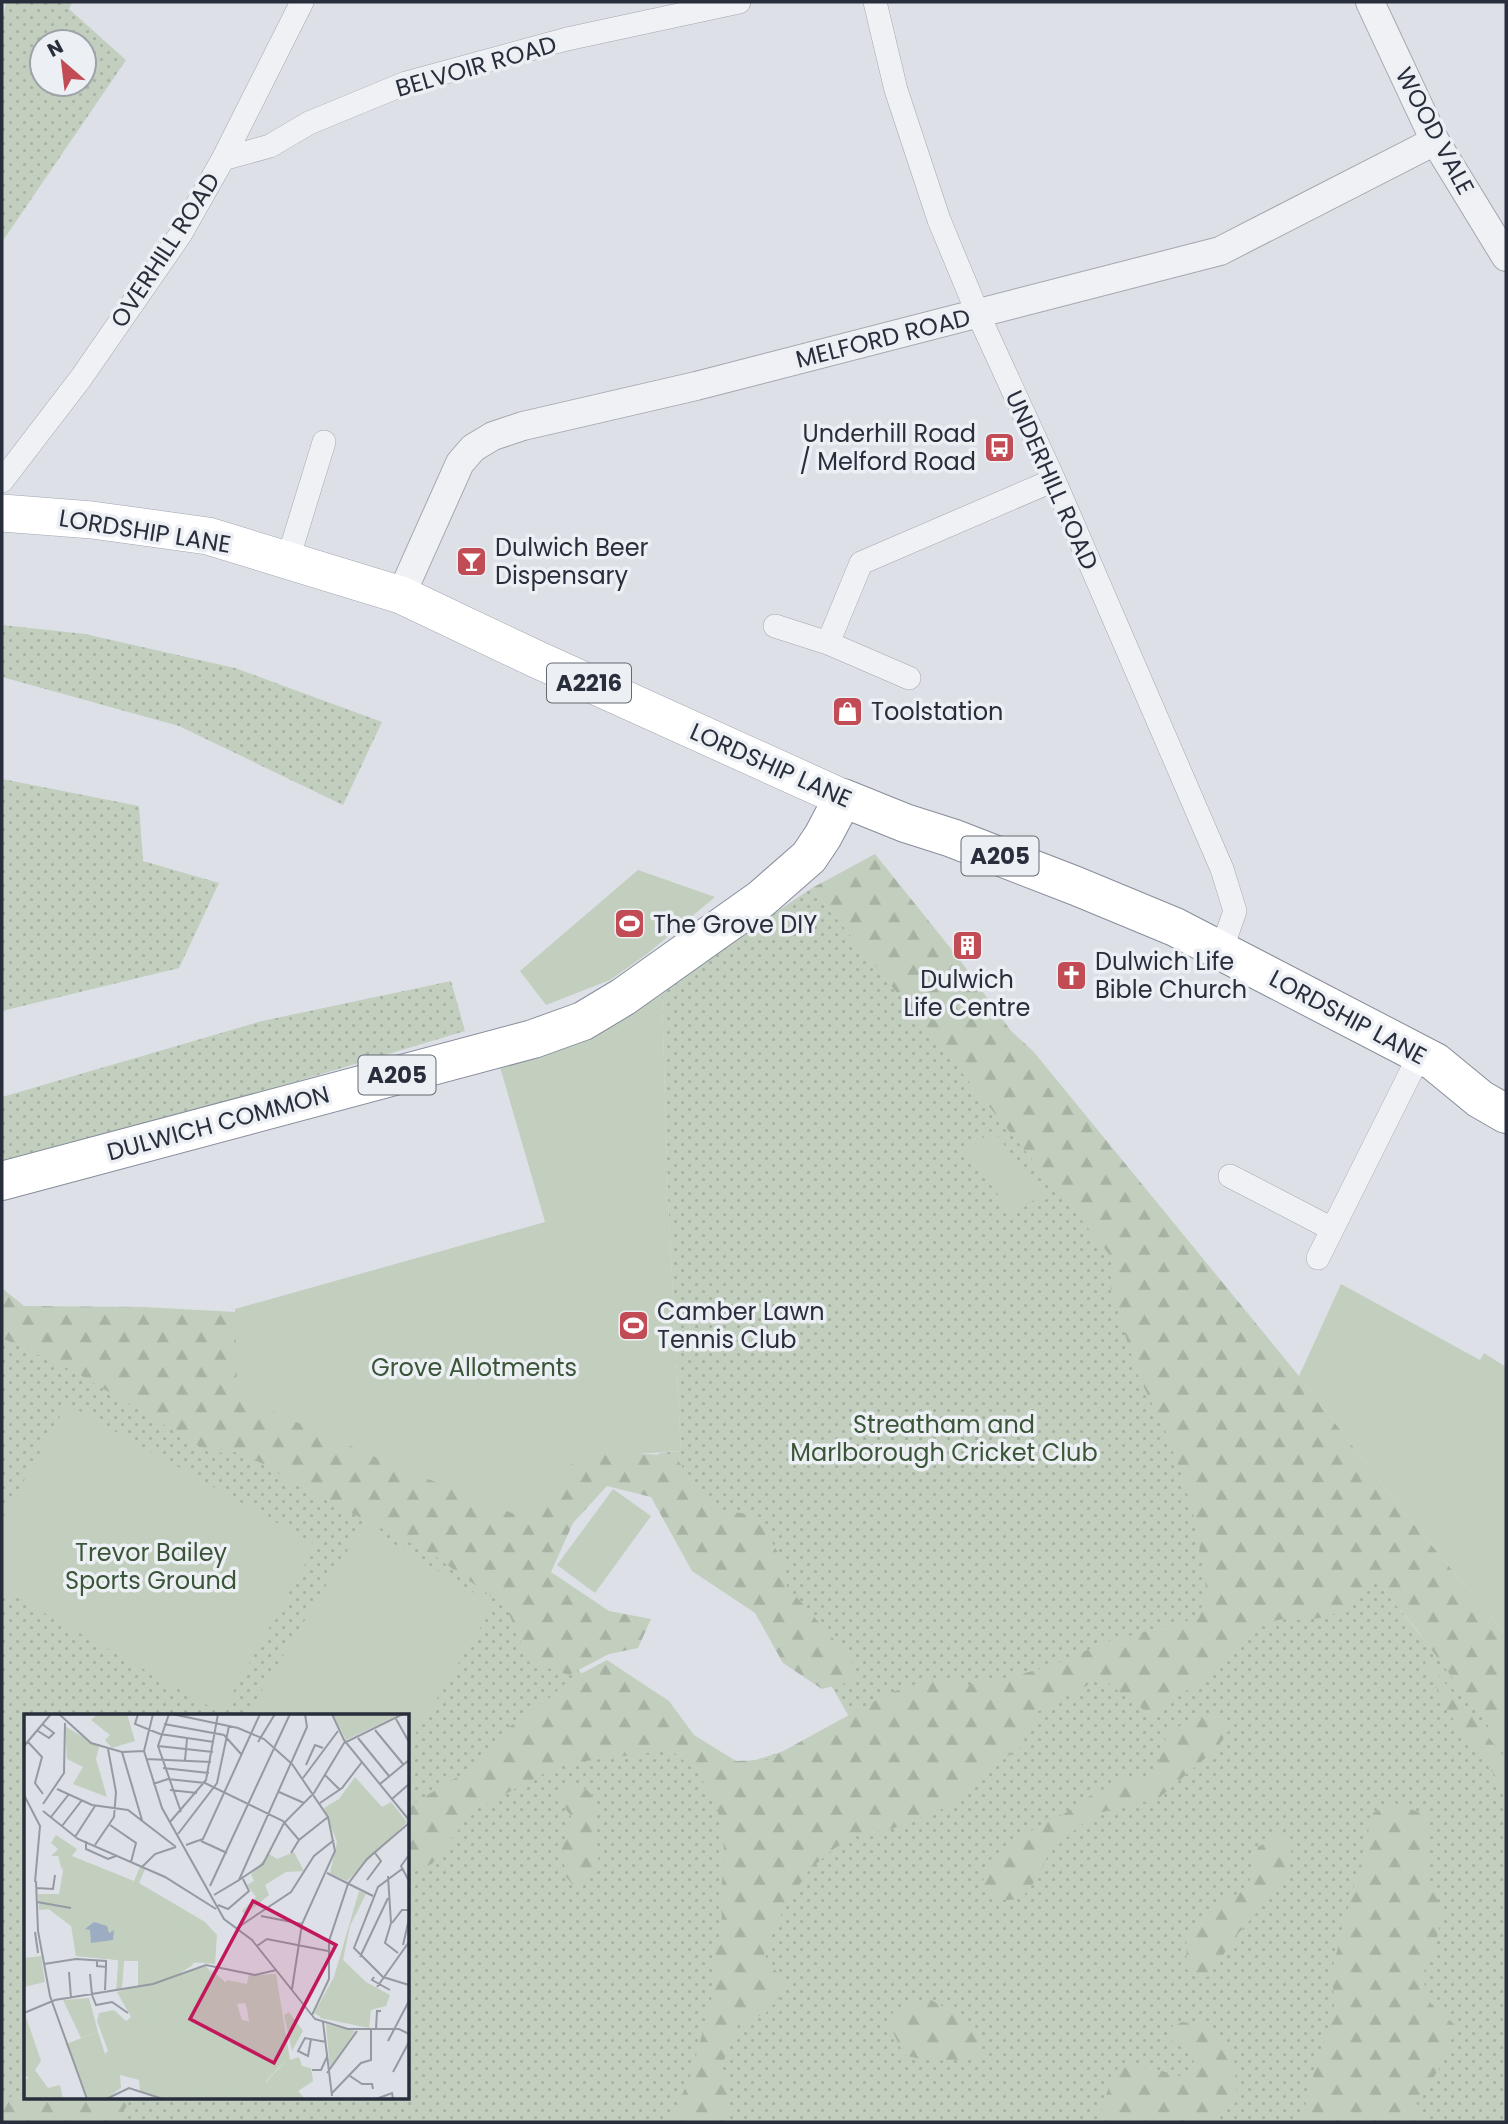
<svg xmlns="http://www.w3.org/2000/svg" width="1508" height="2124" viewBox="0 0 1508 2124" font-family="Poppins,sans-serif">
  <defs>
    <pattern id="grass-dots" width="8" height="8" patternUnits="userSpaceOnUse" patternTransform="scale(1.75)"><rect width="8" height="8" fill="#c2cfbf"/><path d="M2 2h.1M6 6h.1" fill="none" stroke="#a7b2a5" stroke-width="1.8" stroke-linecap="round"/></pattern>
    <pattern id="forest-firs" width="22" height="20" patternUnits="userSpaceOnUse" patternTransform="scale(1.75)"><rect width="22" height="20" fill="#c2cfbf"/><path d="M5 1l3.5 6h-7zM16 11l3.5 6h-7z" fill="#a7b2a5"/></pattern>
  </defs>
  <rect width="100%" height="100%" fill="#dde0e6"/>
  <path fill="url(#grass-dots)" fill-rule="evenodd" d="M 6,2 L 72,2 L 69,9 L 126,60 L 2,242 L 2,23 ZM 84,42 L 84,84 L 42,84 L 42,42 Z
    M 2,625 L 85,634 L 235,668 L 382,722 L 343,805 L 179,726 L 2,677 Z
    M 2,779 L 139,806 L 143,861 L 219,883 L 179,968 L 2,1011 Z
    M 812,888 L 1506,1740 L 1506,2122 L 2,2122 L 2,1332 L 394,1505 L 566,1655 L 589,1682 L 736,1766 L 848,1731 L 851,1720 L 828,1680 L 660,1474 L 659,1453 L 681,1451 L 668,1199 L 662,994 L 735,940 ZM 26,1716 L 408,1716 L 408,2098 L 26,2098 Z
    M 451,981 L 465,1031 L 2,1170 L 2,1097 L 262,1021 Z"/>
  <path fill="url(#forest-firs)" d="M 875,854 L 960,960 L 1011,1031 L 1033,1051 L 1299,1376 L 1391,1496 L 1506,1635 L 1506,1750 L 1417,1630 L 1371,1575 C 1365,1608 1333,1618 1302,1620 C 1293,1620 1283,1618 1275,1621 C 1252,1628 1241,1644 1224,1659 C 1202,1680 1177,1698 1152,1716 L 1101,1678 L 1037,1712 L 1021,1746 L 975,1781 L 947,1807 L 889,1830 L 859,1835 L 835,1848 L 810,1869 L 785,1906 L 764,1953 L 769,1963 L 789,1986 L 765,2014 L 739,2023 L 722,2065 L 729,2093 L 730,2122 L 672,2122 L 672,2116 L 689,2080 L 711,2004 L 713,1965 L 722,1924 L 721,1901 L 724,1845 L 722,1821 L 700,1775 L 676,1754 L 664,1751 L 562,1764 L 473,1811 L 432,1864 L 408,1872 L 408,1807 L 485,1760 L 509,1727 L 548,1699 L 569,1680 L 607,1660 L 669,1701 L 694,1735 L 736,1761 L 767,1760 L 889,1693 L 938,1677 L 968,1685 L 1010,1677 L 1051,1666 L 1108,1641 L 1199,1618 L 1206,1588 L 1196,1525 L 1183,1479 L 1165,1430 L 1137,1373 L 1110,1286 L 1113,1259 L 812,888 Z
    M 2,1288 L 24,1306 L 143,1307 L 236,1312 L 609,1453 L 674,1455 L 712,1508 L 757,1516 L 781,1558 L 787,1586 L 851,1659 L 854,1681 L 822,1689 L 783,1663 L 755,1613 L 692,1571 L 651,1497 L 607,1486 L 573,1523 L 551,1572 L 609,1611 L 651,1619 L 638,1648 L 609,1654 L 569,1675 L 529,1662 L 506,1607 L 432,1554 L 288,1481 L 270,1467 L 238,1452 L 211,1453 L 77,1373 L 2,1338 Z
    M 1421,1653 L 1506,1759 L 1506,1791 L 1446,1709 Z
    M 1213,1712 L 1229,1730 L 1217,1748 L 1159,1798 L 1099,1813 L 1082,1824 L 1049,1853 L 1039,1876 L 1021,1899 L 1004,1900 L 981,1886 L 992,1857 L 1019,1837 L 1064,1814 L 1088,1797 L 1121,1780 L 1152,1780 L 1168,1731 Z
    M 571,1780 C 581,1786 591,1790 595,1802 C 597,1809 595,1818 595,1825 C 597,1856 607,1868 577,1889 L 566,1877 L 562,1849 L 571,1816 L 557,1797 Z
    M 1392,1802 L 1427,1815 L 1427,1882 L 1443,1909 L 1436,1943 L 1422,1977 L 1431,2004 L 1455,2025 C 1446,2061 1439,2073 1415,2101 L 1428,2122 L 1303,2122 L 1303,2115 L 1309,2090 L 1335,2003 L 1331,1974 L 1373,1813 Z
    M 1284,1831 L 1293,1857 L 1285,1881 L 1236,1936 L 1208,1977 L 1187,1970 L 1186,1933 L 1212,1909 L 1248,1887 L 1258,1847 Z
    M 931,2000 L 959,2015 L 975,2026 L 981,2057 C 955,2061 930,2063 904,2055 L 890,2026 L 893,2012 L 906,2005 Z
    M 1182,2022 L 1204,2025 L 1232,2050 L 1237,2075 L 1236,2102 L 1214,2122 L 1099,2122 L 1103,2102 L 1117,2069 C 1137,2063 1160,2070 1179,2076 L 1193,2069 L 1194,2055 L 1167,2038 L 1169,2028 Z
    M 26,2090 L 26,2098 L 132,2098 L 116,2122 L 2,2122 L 2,2101 Z"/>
  <path fill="#c2cfbf" d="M 638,870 L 715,897 L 647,954 L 610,980 L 546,1005 L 520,971 Z
    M 662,994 L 668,1199 L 681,1451 L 607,1456 L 594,1450 L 574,1461 L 529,1520 L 391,1464 L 240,1397 L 237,1394 L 235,1309 L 545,1222 L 498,1060 L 632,1014 Z
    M 993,1130 L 1042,1194 L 1014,1215 L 965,1152 Z
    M 1341,1284 L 1480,1360 L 1484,1353 L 1506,1367 L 1506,1635 L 1391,1496 L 1299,1376 Z
    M 67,1404 L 316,1545 L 221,1713 L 2,1589 L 2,1520 Z
    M 613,1489 L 651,1516 L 595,1593 L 557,1565 Z
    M 363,1525 L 494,1605 L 408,1746 L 408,1716 L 253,1716 L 248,1713 Z"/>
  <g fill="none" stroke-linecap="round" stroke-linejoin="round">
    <defs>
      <path id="minor" d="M 875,2 L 896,90 L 939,220 L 978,314 L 1054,480 L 1222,869 L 1235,911 L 1221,951
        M 223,159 L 270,146 L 309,123 L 406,83 L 567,39 L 739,2
        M 2,481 L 81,378 L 180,235 L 223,159 L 302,2
        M 288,559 L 324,442
        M 775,626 L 828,643 L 909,678
        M 828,643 L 861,563 L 1054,480
        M 1230,1176 L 1332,1229
        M 1318,1258 L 1420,1054"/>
      <path id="tertiary" d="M 1370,2 L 1435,141 L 1506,257
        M 401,595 L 460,463 L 473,448 L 493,436 L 523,426 L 696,386 L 1220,251 L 1435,141"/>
      <path id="primary" d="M 2,513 L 92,520 L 208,536 L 401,595 L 536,659 L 843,798"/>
      <path id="trunk" d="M 2,1181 L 533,1039 L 583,1021 L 623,997 L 761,899 L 809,857 L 823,836 L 843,798 L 905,823 L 952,838 L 1076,886 L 1175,927 L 1435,1062 L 1480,1099 L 1506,1114"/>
    </defs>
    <use href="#minor" stroke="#a3a7af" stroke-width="24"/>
    <use href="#tertiary" stroke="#a3a7af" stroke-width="30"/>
    <use href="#primary" stroke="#9ea4b0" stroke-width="38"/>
    <use href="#trunk" stroke="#868d9b" stroke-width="40"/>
    <use href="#minor" stroke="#eff1f4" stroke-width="23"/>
    <use href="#tertiary" stroke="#eff1f4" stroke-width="28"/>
    <use href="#primary" stroke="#fff" stroke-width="37"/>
    <use href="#trunk" stroke="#fff" stroke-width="38"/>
  </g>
  <defs>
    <symbol id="bus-square" viewBox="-11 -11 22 22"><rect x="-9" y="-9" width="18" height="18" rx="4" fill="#c14c55" stroke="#eceff3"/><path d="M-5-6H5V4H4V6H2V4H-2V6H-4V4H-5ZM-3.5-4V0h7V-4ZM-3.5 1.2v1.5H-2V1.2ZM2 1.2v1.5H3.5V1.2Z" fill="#fff"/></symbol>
    <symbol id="bar-square" viewBox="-11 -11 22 22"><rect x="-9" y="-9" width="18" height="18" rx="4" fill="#c14c55" stroke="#eceff3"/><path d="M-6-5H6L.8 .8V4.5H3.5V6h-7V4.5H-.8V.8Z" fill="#fff"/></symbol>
    <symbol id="shop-square" viewBox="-11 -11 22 22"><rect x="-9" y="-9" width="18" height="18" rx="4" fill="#c14c55" stroke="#eceff3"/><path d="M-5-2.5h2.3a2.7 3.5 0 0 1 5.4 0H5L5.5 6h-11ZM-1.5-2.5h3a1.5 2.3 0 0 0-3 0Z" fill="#fff"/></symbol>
    <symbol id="stadium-square" viewBox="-11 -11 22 22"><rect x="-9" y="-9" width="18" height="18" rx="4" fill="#c14c55" stroke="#eceff3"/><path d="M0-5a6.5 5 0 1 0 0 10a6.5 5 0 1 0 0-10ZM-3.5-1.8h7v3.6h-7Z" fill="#fff"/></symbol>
    <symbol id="building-square" viewBox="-11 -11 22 22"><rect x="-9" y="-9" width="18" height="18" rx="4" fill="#c14c55" stroke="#eceff3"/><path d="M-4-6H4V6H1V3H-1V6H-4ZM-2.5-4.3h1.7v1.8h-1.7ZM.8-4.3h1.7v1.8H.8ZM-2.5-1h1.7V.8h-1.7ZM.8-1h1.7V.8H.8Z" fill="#fff"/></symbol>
    <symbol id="church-square" viewBox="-11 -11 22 22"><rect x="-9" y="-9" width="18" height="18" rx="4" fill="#c14c55" stroke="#eceff3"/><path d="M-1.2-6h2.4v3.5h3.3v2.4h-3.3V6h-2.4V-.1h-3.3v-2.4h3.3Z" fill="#fff"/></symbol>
  </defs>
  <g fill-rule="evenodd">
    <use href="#bus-square" x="982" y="430" width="35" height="35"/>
    <use href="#bar-square" x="454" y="544" width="35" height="35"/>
    <use href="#shop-square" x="830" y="694" width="35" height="35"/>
    <use href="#stadium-square" x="612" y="906" width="35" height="35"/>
    <use href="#building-square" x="950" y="928" width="35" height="35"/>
    <use href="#church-square" x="1054" y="958" width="35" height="35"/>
    <use href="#stadium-square" x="616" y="1308" width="35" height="35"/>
  </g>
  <g text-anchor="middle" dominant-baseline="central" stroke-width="7" stroke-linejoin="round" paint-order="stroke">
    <g fill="#eceff3" stroke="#636872" stroke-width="2">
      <rect x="547" y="663.5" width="84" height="39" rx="5"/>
      <rect x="961.5" y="836.5" width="77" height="39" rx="5"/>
      <rect x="358.5" y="1055.5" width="77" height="39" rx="5"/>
    </g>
    <g font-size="23" font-weight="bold" fill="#282e3b">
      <text x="589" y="683">A2216</text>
      <text x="1000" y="856">A205</text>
      <text x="397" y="1075">A205</text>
    </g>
    <g font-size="24" fill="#282e3b" stroke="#eceff3">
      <text transform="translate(476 66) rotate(-16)">BELVOIR ROAD</text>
      <text transform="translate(1435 131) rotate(62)">WOOD VALE</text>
      <text transform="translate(165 250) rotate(-57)">OVERHILL ROAD</text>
      <text transform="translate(883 338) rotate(-14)">MELFORD ROAD</text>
      <text transform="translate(1052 480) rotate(66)">UNDERHILL ROAD</text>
      <text transform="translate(145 531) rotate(9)">LORDSHIP LANE</text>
      <text transform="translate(771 765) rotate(24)">LORDSHIP LANE</text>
      <text transform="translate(1348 1017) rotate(28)">LORDSHIP LANE</text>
      <text transform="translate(218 1123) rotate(-15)">DULWICH COMMON</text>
    </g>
    <g font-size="24" fill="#282e3b" stroke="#eceff3" text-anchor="start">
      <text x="976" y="433" text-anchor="end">Underhill Road<tspan x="976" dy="28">/ Melford Road</tspan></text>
      <text x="495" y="547">Dulwich Beer<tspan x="495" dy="28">Dispensary</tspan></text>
      <text x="871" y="711">Toolstation</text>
      <text x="653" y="924">The Grove DIY</text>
      <text x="1095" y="961">Dulwich Life<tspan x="1095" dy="28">Bible Church</tspan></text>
      <text x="967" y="979" text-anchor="middle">Dulwich<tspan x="967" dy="28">Life Centre</tspan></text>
      <text x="657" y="1311">Camber Lawn<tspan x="657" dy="28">Tennis Club</tspan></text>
    </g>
    <g font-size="24" fill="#3a5537" stroke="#eceff3">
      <text x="474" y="1367">Grove Allotments</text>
      <text x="944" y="1424">Streatham and<tspan x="944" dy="28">Marlborough Cricket Club</tspan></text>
      <text x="151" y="1552">Trevor Bailey<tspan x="151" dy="28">Sports Ground</tspan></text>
    </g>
  </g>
  <g transform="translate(24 1714)">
    <rect width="385" height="385" fill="#dde0e6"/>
    <path d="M 74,0 L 103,0 L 111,27 L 88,34 L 81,26 L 86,21 L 67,6 ZM 309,0 L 376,0 L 322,26 ZM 41,12 L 75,33 L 72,45 L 83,83 L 49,70 L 59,53 L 43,45 ZM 270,138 L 280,157 L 262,158 L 241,171 L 245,181 L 221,201 L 218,197 L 232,183 L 223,171 L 230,167 L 227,160 L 245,140 L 253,145 ZM 48,142 L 110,167 L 116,153 L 121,155 L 115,169 L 181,208 L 193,221 L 191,250 L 167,248 L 153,261 L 114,272 L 114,247 L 100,247 L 98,275 L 92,276 L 95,246 L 52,242 L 48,213 L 25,195 L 15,196 L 14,180 L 35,180 L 40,151 ZM 17,242 L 21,268 L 0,273 L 0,244 ZM 319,246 L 342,268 L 366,281 L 362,292 L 347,296 L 345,314 L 296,304 ZM 182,252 L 207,284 L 217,306 L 225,308 L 222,287 L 236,261 L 248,260 L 264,344 L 242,367 L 242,385 L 142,385 L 116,377 L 115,366 L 96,361 L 97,374 L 81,385 L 64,385 L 42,330 L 74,318 L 81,340 L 84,337 L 73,307 L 75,299 L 90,296 L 102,307 L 107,303 L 93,278 ZM 1,300 L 17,347 L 11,356 L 24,374 L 36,371 L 39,385 L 0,385 L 0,366 L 5,364 L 0,361 ZM 302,310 L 331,317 L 306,355 Z" fill="#c2cfbf"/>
    <path d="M 32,121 L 53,135 L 38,156 L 34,142 L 27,142 L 34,135 L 27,129 ZM 335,177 L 342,180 L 326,212 L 319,246 L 334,261 L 319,248 L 300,305 L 290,299 L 310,263 ZM 15,191 L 47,198 L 59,240 L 93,239 L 96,245 L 93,273 L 94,246 L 52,242 L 47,211 L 23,194 L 15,196 ZM 143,200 L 176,214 L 183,224 L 181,235 L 173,238 L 148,231 L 149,219 L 153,228 L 170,229 L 172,234 L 179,230 L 173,222 L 176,218 L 159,211 L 149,213 ZM 151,234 L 167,237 L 174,247 L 168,250 L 154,238 L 99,247 L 104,238 L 119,242 ZM 185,254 L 223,287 L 227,305 L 221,289 L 213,290 L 218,306 L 247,312 L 253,289 L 248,260 L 252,260 L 266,346 L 275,343 L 278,352 L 287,354 L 289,367 L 274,377 L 281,385 L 242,385 L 242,368 L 260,349 L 258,315 L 218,314 L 208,323 L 209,335 L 190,344 L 189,338 L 214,310 L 214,304 L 208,301 L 167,309 L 141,332 L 134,347 L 118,321 L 134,335 L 146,322 L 117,283 L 117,276 L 127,273 L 121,284 L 148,319 L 166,303 L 188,299 L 188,290 L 196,299 L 210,297 ZM 185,353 L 211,375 L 218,385 L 210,380 L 205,385 L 210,377 L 202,375 L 196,377 L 194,385 L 176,384 L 175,374 L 188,383 L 197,374 L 185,361 L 173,374 Z" fill="#c2cfbf"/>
    <path d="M 331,63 L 358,93 L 367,88 L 383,108 L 323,167 L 306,159 L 313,128 L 300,94 L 315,85 Z" fill="#c2cfbf"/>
    <path d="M 42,12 L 50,20 L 44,23 L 52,23 L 53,32 L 57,25 L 72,34 L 68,41 L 53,32 L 70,43 L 65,52 L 50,44 L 53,36 L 45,37 ZM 63,57 L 77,68 L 75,77 L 52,66 ZM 156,237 L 169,251 L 153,261 L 146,240 ZM 225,260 L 236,261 L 224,287 L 213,287 L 201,271 L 203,266 L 223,270 ZM155 278a11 11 0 1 1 22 0a11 11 0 1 1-22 0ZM128 286a9 9 0 1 1 18 0a9 9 0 1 1-18 0ZM 113,279 L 137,312 L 127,320 L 103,287 ZM 65,284 L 74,318 L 57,324 L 39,286 ZM 265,298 L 279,317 L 268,337 L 260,301 ZM 71,357 L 82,382 L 75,385 L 67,385 L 57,363 Z" fill="#c2cfbf"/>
    <path d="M 70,208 L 83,212 L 85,219 L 90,216 L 89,226 L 67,229 L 66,216 L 61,215 Z" fill="#9bacc3"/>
    <path fill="none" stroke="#9599a2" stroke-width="2" d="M 35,0 L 67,29 L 98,38 L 120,37M 114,0 L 111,10 L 136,20 L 190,28M 129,0 L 120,37 L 138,94 L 200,205 L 228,226 L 252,256M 145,0 L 134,32 L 157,98M 148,0 L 214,14 L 240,25 L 268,50 L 304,103 L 311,137 L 278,210 L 268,275M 308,0 L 320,26 L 385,106M 372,5 L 385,28M 140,10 L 200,21 L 217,40M 351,16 L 379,50M 14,17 L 25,24 L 30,19 L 18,10M 334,24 L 365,62M 4,28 L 18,43 L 11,69 L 19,80M 234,28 L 251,0M 0,32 L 27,0M 134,32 L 189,38M 98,38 L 118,106M 122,45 L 187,48M 161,46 L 163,25M 282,51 L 291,31 L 299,34M 139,54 L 185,59M 301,61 L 316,76M 279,64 L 314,17M 129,70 L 144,65 L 181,69 L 259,107 L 275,126M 356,70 L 385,46M 33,75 L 68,91 L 104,96 L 152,133M 146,76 L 173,79M 255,78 L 280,89M 0,81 L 16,112 L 11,168M 368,85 L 385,70M 296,89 L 318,74 L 338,48M 19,90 L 40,59 L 41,9M 19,97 L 54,125 L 141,163 L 192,195M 27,103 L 45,80M 146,108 L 182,66 L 194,0M 86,111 L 112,129 L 107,148M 38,112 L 58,86M 154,120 L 193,69 L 205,12M 51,123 L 71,92M 62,127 L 62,135 L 84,145 L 92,142M 177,127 L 203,139M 71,131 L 90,103 L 92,78 L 84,35M 162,131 L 179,125 L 236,0M 267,139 L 275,126 L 304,103M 385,141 L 377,152 L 385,167M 118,153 L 131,140 L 152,133M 378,155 L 354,173 L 330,234 L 359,263 L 385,271M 303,159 L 349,182M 364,162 L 367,209 L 361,229 L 374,239M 215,166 L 239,150 L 260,109 L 290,79 L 320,29 L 379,0M 343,166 L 357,147 L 351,139M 12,167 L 14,217 L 26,282 L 63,385M 186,172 L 266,0M 13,174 L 29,175 L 31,161M 190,181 L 215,166 L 283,13 L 281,0M 13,188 L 47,194M 194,191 L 204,195 L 225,177 L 219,165M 237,202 L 278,210M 368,209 L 378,196 L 385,196M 213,214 L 267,178 L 290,142 L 310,126M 11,218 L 14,239M 379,231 L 385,205M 233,232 L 243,225 L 304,237M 336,243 L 364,184M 20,250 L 52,245 L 82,247 L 82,253 L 73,252 L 73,247M 45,258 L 47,284M 66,260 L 68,281M 350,263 L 348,266 L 366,276M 353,273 L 385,228M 81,276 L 82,253M 68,281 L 72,291 L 88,288 L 104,299M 0,299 L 31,286 L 129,270 L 182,251 L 231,261 L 252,256 L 291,305 L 324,315 L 375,315 L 385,320M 288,301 L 305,265 L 305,227 L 324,170 L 343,145 L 385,109M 299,308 L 308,382M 352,315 L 353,297 L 357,297M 287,325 L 284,342 L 274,337 L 281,324 L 302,328M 364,327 L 385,287M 288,356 L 297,356 L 303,343M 369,358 L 385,328M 303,359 L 333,317M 326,362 L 338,370 L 348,370 L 349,375M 308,379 L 337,349 L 347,346 L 347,316M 82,385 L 105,374 L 139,385M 352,385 L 368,379 L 369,385"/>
    <path fill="#c2185b" fill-opacity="0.15" stroke="#c2185b" stroke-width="3.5" d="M 229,187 L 312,231 L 250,349 L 166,305 Z"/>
    <rect width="385" height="385" fill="none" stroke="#282e3b" stroke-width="3.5"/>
  </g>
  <rect width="1508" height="2124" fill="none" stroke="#282e3b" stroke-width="7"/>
  <g transform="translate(63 63) rotate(332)"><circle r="33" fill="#eceff3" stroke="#9ea2a9" stroke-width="2"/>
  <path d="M0-5L12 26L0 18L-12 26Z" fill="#c14c55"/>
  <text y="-10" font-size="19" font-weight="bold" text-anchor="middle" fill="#282e3b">N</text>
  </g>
</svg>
